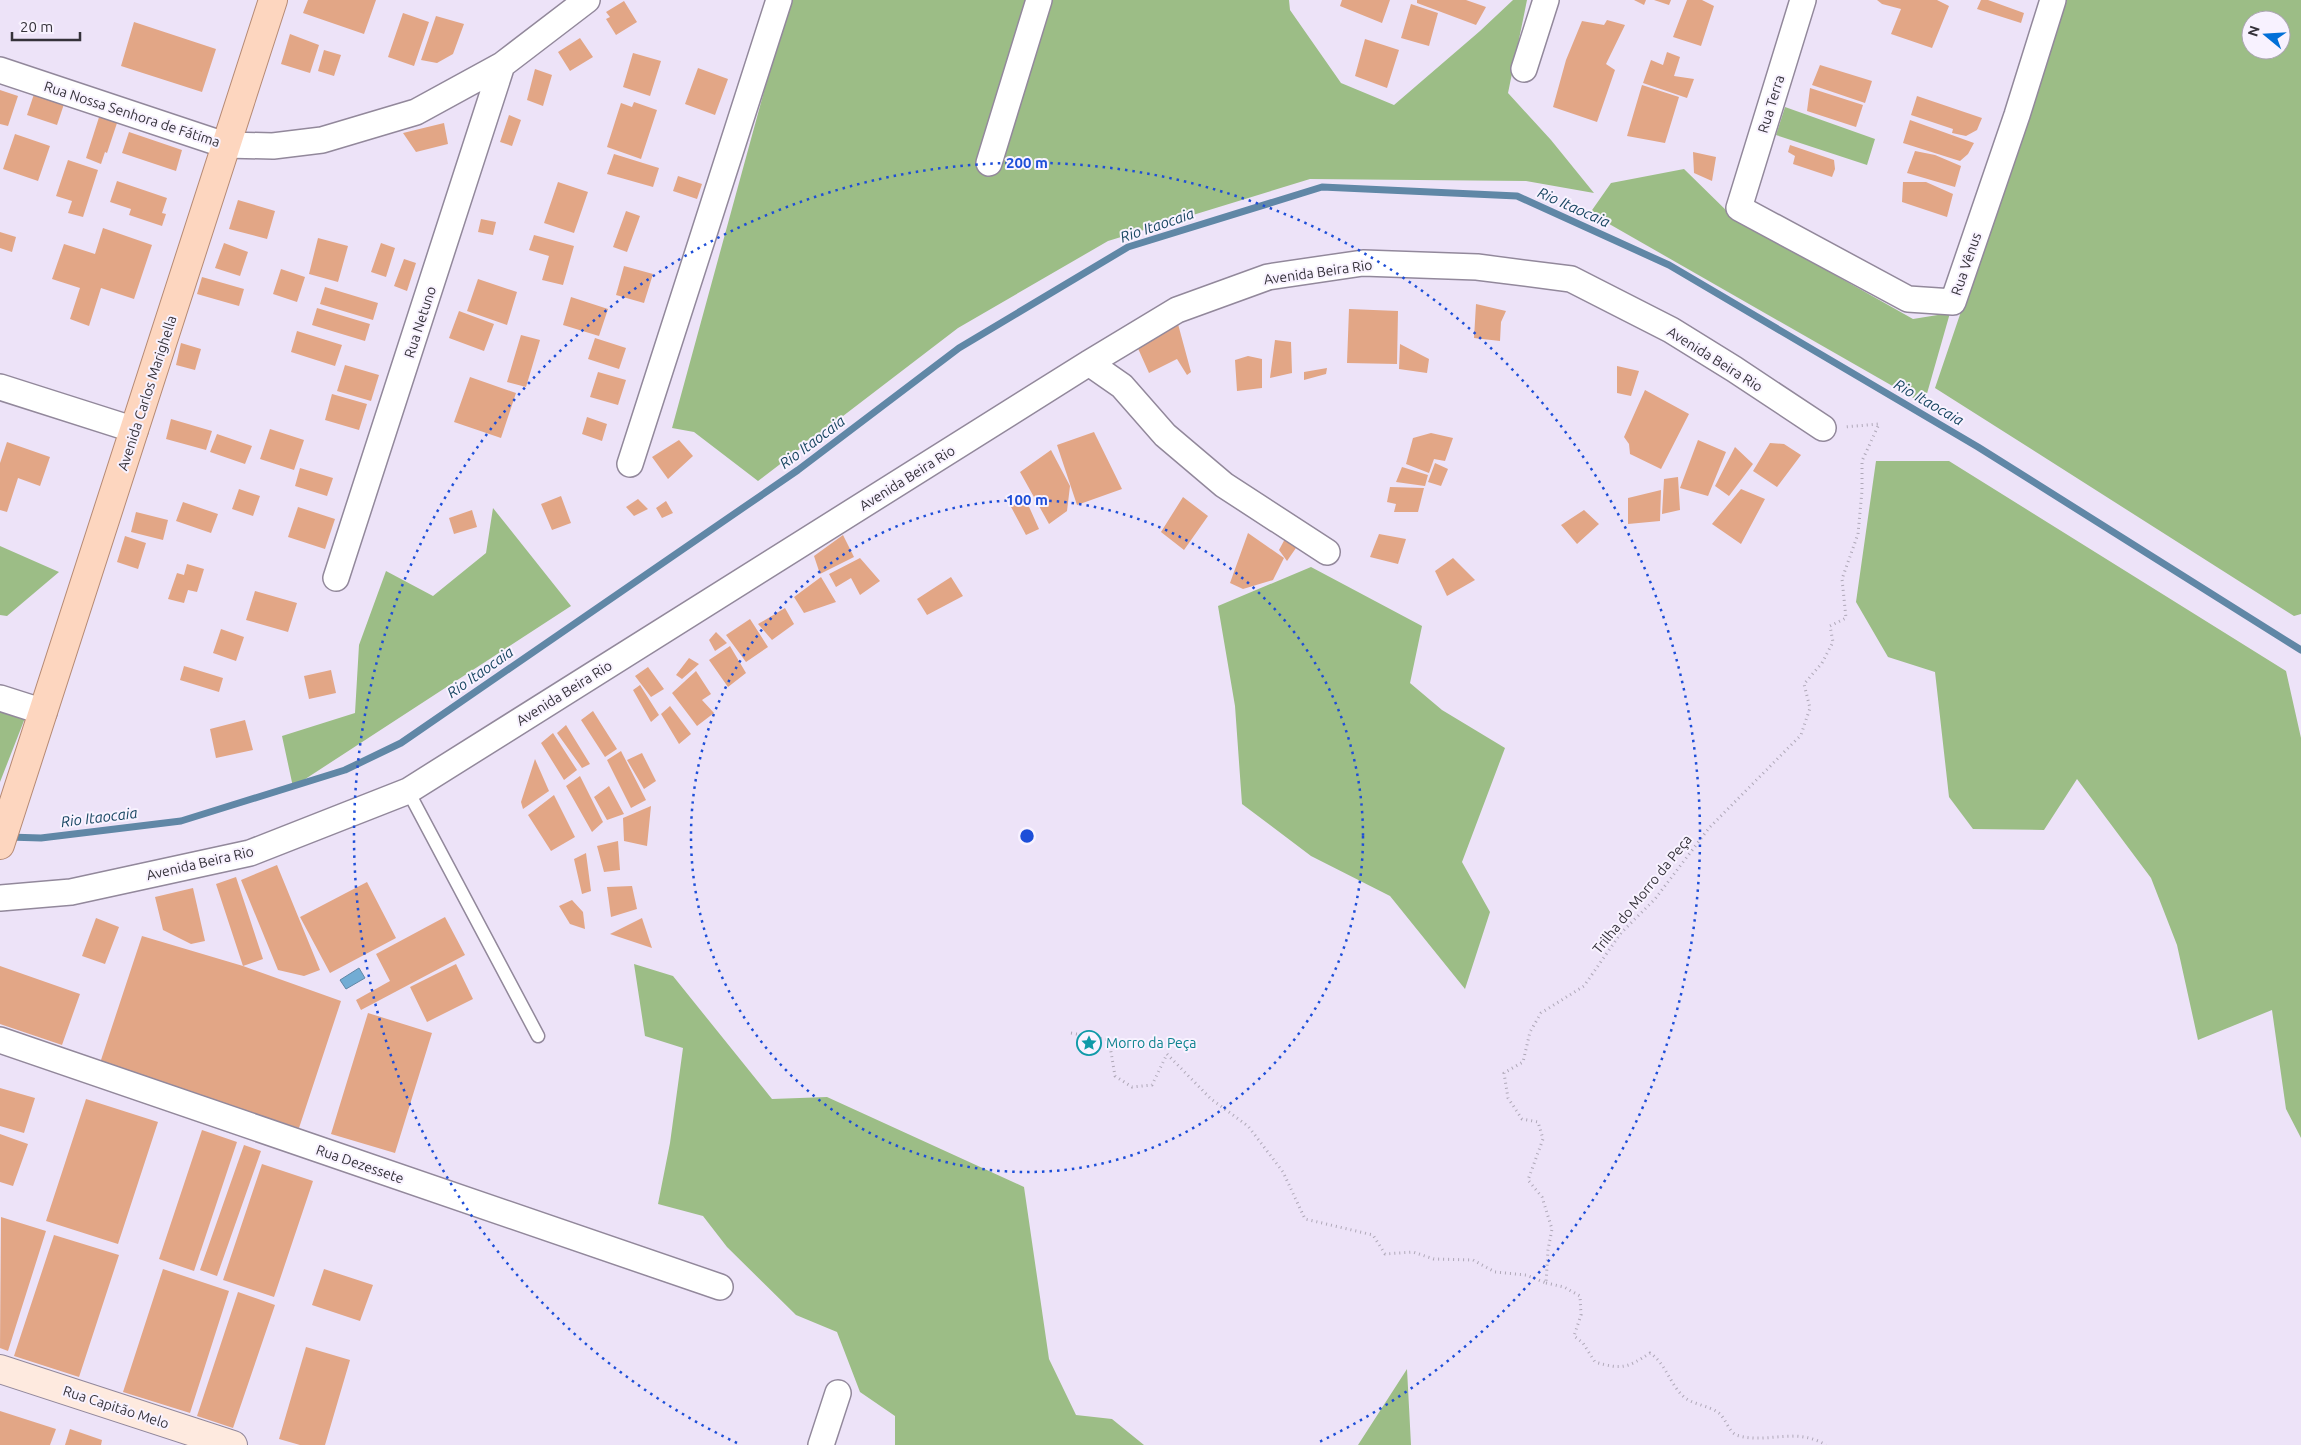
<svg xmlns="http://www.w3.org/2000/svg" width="2301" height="1445" viewBox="0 0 2301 1445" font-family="Ubuntu,sans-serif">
  <rect width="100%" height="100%" fill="#ede3f8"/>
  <path fill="#9cbd86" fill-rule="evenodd" d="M 789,0 L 1289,0 L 1290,10 L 1341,83 L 1394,105 L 1480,31 L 1513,0 L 1527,0 L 1508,93 L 1551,140 L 1594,193 L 1526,181 L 1310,179 L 1108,241 L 958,328 L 758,481 L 694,432 L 672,428 Z
    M 2067,0 L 2301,0 L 2301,614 L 2294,616 L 1935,388 ZM 2251,20 L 2281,20 L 2281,50 L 2251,50 Z
    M 1785,107 L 1875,139 L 1867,165 L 1776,135 Z
    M 1684,169 L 1734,218 L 1913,319 L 1950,313 L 1924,404 L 1590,213 L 1611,183 Z
    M 1876,461 L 1949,461 L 2286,671 L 2301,738 L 2301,1138 L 2286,1109 L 2272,1010 L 2198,1040 L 2177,945 L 2151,878 L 2077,779 L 2044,830 L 1973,829 L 1949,797 L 1935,672 L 1888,657 L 1856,602 Z
    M 493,508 L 571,606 L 293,787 L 282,736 L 355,713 L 359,645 L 386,571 L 433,596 L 486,553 Z
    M 0,546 L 59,572 L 7,616 L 0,615 Z
    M 1311,567 L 1422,626 L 1410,683 L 1442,710 L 1505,748 L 1462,862 L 1490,912 L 1465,989 L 1390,896 L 1311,856 L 1242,804 L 1235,706 L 1218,606 Z
    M 0,711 L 25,718 L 0,782 Z
    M 634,964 L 673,976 L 772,1099 L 827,1097 L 1024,1187 L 1049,1359 L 1076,1415 L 1112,1419 L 1144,1445 L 895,1445 L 895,1416 L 860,1392 L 837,1332 L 796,1315 L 727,1247 L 703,1216 L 658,1204 L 670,1143 L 683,1048 L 645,1036 Z
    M 1407,1369 L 1411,1445 L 1358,1445 Z"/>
  <path fill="#72acd4" stroke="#6087a6" d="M 359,968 L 365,978 L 346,989 L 340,980 Z"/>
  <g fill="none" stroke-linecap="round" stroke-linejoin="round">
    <path stroke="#6087a6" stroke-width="7" d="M 8,837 L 41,838 L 181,821 L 345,770 L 401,743 L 798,470 L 959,348 L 1128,247 L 1322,187 L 1517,196 L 1669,265 L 1978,447 L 2301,650"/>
  </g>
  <path fill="#e2a686" d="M 308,0 L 376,0 L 364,34 L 303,13 Z
    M 1342,0 L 1390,0 L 1382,23 L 1340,6 Z
    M 1417,0 L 1466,0 L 1486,7 L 1476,25 L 1417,3 Z
    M 1634,0 L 1646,0 L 1644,5 Z
    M 1654,0 L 1671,0 L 1669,5 Z
    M 1687,0 L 1702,0 L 1714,6 L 1701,46 L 1673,37 Z
    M 1877,0 L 1937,0 L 1949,6 L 1932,48 L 1891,34 L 1901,9 L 1882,4 Z
    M 1981,0 L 1988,0 L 2024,13 L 2021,23 L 1977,9 Z
    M 624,1 L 637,22 L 616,35 L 606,19 L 610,17 L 606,12 Z
    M 1411,4 L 1438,13 L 1429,46 L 1401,38 Z
    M 403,13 L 429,22 L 414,66 L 388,57 Z
    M 436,16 L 464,24 L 453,54 L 437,63 L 421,60 Z
    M 1607,20 L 1625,25 L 1606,64 L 1615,70 L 1597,122 L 1553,107 L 1566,60 L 1582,21 L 1604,25 Z
    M 134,22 L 216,49 L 202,92 L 121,66 Z
    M 290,34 L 319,45 L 310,73 L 281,64 Z
    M 580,38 L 593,57 L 570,71 L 558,52 Z
    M 1365,39 L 1399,50 L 1387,88 L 1355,76 Z
    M 324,50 L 341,55 L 334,76 L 318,71 Z
    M 1667,52 L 1680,57 L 1674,76 L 1694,79 L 1687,98 L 1643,83 L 1651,60 L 1663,65 Z
    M 633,53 L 661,61 L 650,96 L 623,87 Z
    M 1820,65 L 1872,81 L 1865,103 L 1812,85 Z
    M 698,68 L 728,79 L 715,115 L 685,104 Z
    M 535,69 L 552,75 L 543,106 L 527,100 Z
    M 37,85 L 67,95 L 57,125 L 27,115 Z
    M 1642,85 L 1679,97 L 1665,143 L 1627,136 Z
    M 1810,88 L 1863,105 L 1856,127 L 1807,111 Z
    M 0,90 L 18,96 L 8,126 L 0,124 Z
    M 1917,96 L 1982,118 L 1977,130 L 1966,136 L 1952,133 L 1953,129 L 1911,115 Z
    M 634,102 L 657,110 L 641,159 L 607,147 L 621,103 L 632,107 Z
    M 101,111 L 119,117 L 107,153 L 105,152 L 101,164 L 86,158 Z
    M 509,115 L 521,120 L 512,146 L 500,142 Z
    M 1910,120 L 1974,143 L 1968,154 L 1960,161 L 1903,143 Z
    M 444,123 L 448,144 L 416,152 L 403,133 Z
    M 129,132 L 182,150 L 176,171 L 122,153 Z
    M 15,134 L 50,146 L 38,181 L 3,169 Z
    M 1790,145 L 1834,160 L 1835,169 L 1832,177 L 1793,164 L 1795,156 L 1788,152 Z
    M 1915,151 L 1935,155 L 1961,166 L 1955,187 L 1907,173 Z
    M 1693,152 L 1716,157 L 1712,181 L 1694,173 Z
    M 614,154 L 659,168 L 653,187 L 607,174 Z
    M 68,160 L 98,170 L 83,217 L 68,213 L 72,201 L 56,196 Z
    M 678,176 L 702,184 L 697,199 L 673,191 Z
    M 117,181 L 167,198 L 162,213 L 166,214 L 162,226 L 129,215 L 131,209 L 110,202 Z
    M 558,182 L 588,192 L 574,233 L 544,223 Z
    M 1903,182 L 1926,182 L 1953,194 L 1947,217 L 1902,202 Z
    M 238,200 L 275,211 L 267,239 L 229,229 Z
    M 626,211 L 640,216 L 627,252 L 613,247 Z
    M 481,219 L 496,222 L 493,235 L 478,232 Z
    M 103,228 L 152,245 L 134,299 L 101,288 L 89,326 L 70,319 L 80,288 L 52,279 L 64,244 L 95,254 Z
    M 0,232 L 16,237 L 12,252 L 0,248 Z
    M 534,235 L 574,246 L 563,285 L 542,280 L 549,256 L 529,250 Z
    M 318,238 L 348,246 L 338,282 L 309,274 Z
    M 224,243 L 248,252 L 240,276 L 215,268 Z
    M 381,243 L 395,248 L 386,277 L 371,272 Z
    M 404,259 L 416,263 L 407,291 L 394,286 Z
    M 624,266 L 653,274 L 644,303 L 616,295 Z
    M 281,269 L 305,277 L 297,302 L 273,294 Z
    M 202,277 L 244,289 L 239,306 L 197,294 Z
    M 478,279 L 517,292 L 507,325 L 467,311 Z
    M 325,287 L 378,303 L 373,320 L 320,304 Z
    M 571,297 L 608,309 L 599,336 L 563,325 Z
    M 1476,304 L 1506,311 L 1501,322 L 1500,341 L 1474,338 Z
    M 317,308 L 370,324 L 365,341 L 312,325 Z
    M 1349,309 L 1398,311 L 1397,364 L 1347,363 Z
    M 459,311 L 494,324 L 484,351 L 449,338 Z
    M 1178,324 L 1191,372 L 1187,375 L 1177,359 L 1149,373 L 1136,344 Z
    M 297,331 L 342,345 L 335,366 L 291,352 Z
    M 521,335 L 540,340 L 526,387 L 507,382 Z
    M 595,338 L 626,348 L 619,369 L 588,359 Z
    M 1275,340 L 1291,342 L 1292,373 L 1270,378 Z
    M 181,343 L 201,349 L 195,370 L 176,365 Z
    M 1400,344 L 1429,359 L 1427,373 L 1399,369 Z
    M 1248,356 L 1262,359 L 1262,388 L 1237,391 L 1235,360 Z
    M 345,365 L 379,375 L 371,401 L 337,391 Z
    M 1617,366 L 1639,371 L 1631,396 L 1617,393 Z
    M 1327,368 L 1326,374 L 1304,380 L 1304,372 Z
    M 598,372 L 626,380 L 618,405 L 590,397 Z
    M 470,377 L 516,393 L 501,438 L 454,422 Z
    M 1645,390 L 1689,414 L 1661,469 L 1630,454 L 1629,444 L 1624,437 Z
    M 332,394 L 367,404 L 359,430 L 325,420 Z
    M 587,417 L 607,424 L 602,441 L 582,434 Z
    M 171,419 L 212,431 L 206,450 L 166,439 Z
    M 270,429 L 304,440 L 294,470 L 260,459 Z
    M 1094,432 L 1122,489 L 1077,505 L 1057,445 Z
    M 1431,433 L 1453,438 L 1445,461 L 1434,459 L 1429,473 L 1406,464 L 1413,438 Z
    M 217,434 L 252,446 L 245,464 L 210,452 Z
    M 679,440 L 693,456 L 668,479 L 652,457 Z
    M 1698,440 L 1726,452 L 1708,496 L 1680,488 Z
    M 7,442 L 50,457 L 40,486 L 18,478 L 7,512 L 0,510 L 0,463 Z
    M 1770,443 L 1784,444 L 1801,455 L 1777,487 L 1753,471 Z
    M 1735,447 L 1753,464 L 1729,496 L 1715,486 Z
    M 1051,450 L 1070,486 L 1067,511 L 1049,524 L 1020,472 Z
    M 1435,463 L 1448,469 L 1441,486 L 1428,482 Z
    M 1402,467 L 1428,475 L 1425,486 L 1396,482 Z
    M 300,468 L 333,478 L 327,496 L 295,486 Z
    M 1678,477 L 1680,510 L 1662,514 L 1664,479 Z
    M 1390,487 L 1424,488 L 1418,512 L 1394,512 L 1396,504 L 1387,502 Z
    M 239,489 L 260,496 L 253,516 L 232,509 Z
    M 1741,489 L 1765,499 L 1741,544 L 1712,524 Z
    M 1661,490 L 1660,521 L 1628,524 L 1628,498 Z
    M 561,496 L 571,523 L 552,530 L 541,504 Z
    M 1183,497 L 1208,516 L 1184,550 L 1161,532 Z
    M 638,499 L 648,509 L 634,516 L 626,507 Z
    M 1026,500 L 1039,529 L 1026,535 L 1010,505 Z
    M 666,501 L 673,513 L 662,518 L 656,508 Z
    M 183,502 L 218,514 L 211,533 L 176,521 Z
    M 298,507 L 335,519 L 325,549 L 288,537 Z
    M 472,510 L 477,527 L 454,534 L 449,518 Z
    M 1584,510 L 1599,524 L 1577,544 L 1561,525 Z
    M 136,512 L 168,520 L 163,540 L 131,532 Z
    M 1248,533 L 1284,558 L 1273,580 L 1243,589 L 1230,583 Z
    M 1379,534 L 1406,539 L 1398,564 L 1370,557 Z
    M 843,535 L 854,557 L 820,574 L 814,556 Z
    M 125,536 L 146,543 L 138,569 L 117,562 Z
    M 1286,537 L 1298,545 L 1287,561 L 1279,550 Z
    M 860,558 L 880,581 L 860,595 L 851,578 L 836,587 L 829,574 Z
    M 1453,558 L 1475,580 L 1447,596 L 1435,571 Z
    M 187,564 L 204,569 L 197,592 L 188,590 L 184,603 L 168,599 L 177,573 L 184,575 Z
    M 821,577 L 836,602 L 804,613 L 794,597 Z
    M 951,577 L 963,596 L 927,615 L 917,599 Z
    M 255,591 L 297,603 L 288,632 L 246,620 Z
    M 785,608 L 794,624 L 772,640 L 758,624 Z
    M 750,619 L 768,647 L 746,662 L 726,635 Z
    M 221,629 L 244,637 L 236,661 L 213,653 Z
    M 716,632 L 727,643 L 715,651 L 709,640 Z
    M 730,646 L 746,673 L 728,687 L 709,660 Z
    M 689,658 L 699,664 L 682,679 L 676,675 Z
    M 184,666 L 223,678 L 219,692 L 180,680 Z
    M 648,667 L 664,689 L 651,697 L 635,676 Z
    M 331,670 L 336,693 L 309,699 L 304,676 Z
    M 696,671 L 711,694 L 702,700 L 714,713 L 697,726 L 672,693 Z
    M 640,685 L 659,715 L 651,722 L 633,690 Z
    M 670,706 L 691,734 L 679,744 L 661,714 Z
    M 593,711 L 617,749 L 605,757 L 581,720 Z
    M 245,720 L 253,750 L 216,758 L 210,729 Z
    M 566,725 L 590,764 L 582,768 L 557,733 Z
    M 553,733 L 577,770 L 564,780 L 541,743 Z
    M 621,751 L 646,800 L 631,808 L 607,760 Z
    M 642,753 L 656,781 L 644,789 L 627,760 Z
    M 535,759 L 549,791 L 523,809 L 521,802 Z
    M 580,776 L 603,822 L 592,832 L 566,786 Z
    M 609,786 L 624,814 L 607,820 L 594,797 Z
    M 554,795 L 575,837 L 551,851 L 528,815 Z
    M 651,806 L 647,846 L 624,841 L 623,818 Z
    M 618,841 L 620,870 L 604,872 L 597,846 Z
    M 586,853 L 591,891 L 582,894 L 574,859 Z
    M 277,865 L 320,970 L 304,976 L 278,970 L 241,880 Z
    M 236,877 L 263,959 L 243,966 L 216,884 Z
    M 367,882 L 396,938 L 330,973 L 300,917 Z
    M 632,886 L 637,909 L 611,917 L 607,887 Z
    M 193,888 L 205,941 L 191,944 L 163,930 L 155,897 Z
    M 572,900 L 583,912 L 585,929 L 570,924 L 559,906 Z
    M 445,917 L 465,955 L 361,1010 L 356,1000 L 390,981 L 376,954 Z
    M 96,918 L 119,927 L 105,964 L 82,956 Z
    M 642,918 L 652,948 L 610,934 Z
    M 142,936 L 243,966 L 341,1001 L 299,1128 L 100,1063 Z
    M 456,964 L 473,999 L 427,1022 L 410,987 Z
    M 0,966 L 80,994 L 62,1045 L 0,1024 Z
    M 368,1013 L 432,1033 L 395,1153 L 331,1134 Z
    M 0,1088 L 35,1098 L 24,1133 L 0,1126 Z
    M 86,1099 L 158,1122 L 118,1244 L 46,1221 Z
    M 202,1130 L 237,1142 L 194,1271 L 159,1259 Z
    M 0,1134 L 28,1144 L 13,1186 L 0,1182 Z
    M 244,1145 L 261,1151 L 217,1276 L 200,1270 Z
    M 262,1164 L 313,1181 L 274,1297 L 223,1280 Z
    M 1,1217 L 46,1231 L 8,1351 L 0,1348 Z
    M 54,1235 L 119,1255 L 79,1377 L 14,1356 Z
    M 163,1269 L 229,1291 L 190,1413 L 123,1392 Z
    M 324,1269 L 373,1285 L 360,1321 L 312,1305 Z
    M 238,1292 L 275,1305 L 233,1428 L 197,1416 Z
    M 306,1347 L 350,1360 L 325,1445 L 300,1445 L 279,1439 Z
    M 0,1411 L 56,1429 L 50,1445 L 0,1445 Z
    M 70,1429 L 102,1440 L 101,1445 L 65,1445 Z"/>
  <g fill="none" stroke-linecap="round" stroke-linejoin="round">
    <defs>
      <path id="service" d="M 408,791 L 538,1036"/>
      <path id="minor" d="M 1803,0 L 1739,208 L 1908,299 L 1953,302 L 2017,115 L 2053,0
        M 1524,69 L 1546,0
        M 0,70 L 225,145 L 273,146 L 322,140 L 416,112 L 502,65 L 587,0
        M 989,163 L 1039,0
        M 1089,363 L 1122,386 L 1165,435 L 1224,485 L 1327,552
        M 0,387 L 135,430
        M 630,464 L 779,0
        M 336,578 L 502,65
        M 0,698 L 44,712
        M 0,898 L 71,892 L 250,853 L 408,791 L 1089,363 L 1177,310 L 1268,277 L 1363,263 L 1477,267 L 1571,279 L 1671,330 L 1734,369 L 1823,428
        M 0,1040 L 720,1287
        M 821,1445 L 838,1393"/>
      <path id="secondary" d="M 0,1369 L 233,1445"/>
      <path id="primary" d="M 0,845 L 273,0"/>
    </defs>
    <use href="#service" stroke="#92889b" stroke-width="15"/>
    <use href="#minor" stroke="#92889b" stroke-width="28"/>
    <use href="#secondary" stroke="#92889b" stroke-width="30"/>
    <use href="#primary" stroke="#b68a74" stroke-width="30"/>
    <path stroke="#afa8b8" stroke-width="3" stroke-dasharray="1 4" stroke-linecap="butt" d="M 1071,1033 L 1109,1040 L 1115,1076 L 1132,1087 L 1152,1085 L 1167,1054 L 1211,1099 L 1248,1126 L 1283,1172 L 1305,1219 L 1373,1235 L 1385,1254 L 1413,1252 L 1434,1259 L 1473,1260 L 1495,1272 L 1526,1275 L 1546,1283 L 1548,1250 L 1552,1229 L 1542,1197 L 1528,1180 L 1543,1139 L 1538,1122 L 1522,1119 L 1508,1098 L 1504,1073 L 1523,1062 L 1530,1032 L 1541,1013 L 1584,986 L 1621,933 L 1655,899 L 1709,828 L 1801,735 L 1810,708 L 1804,684 L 1822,663 L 1833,642 L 1830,626 L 1846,618 L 1842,579 L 1858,534 L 1862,491 L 1862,461 L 1879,424 L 1844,427
      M 1546,1283 L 1564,1287 L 1580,1296 L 1581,1315 L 1574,1336 L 1583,1343 L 1595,1362 C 1622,1370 1627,1368 1650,1353 C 1666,1364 1669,1382 1682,1395 C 1691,1405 1710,1405 1720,1414 C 1726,1420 1729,1431 1736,1435 C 1767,1445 1794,1426 1826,1445"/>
    <use href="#service" stroke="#fff" stroke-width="12"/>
    <use href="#minor" stroke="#fff" stroke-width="25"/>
    <use href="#secondary" stroke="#feeadf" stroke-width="28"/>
    <use href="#primary" stroke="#fdd6bf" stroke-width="28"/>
  </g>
  <g fill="none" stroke="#1d4ed8" stroke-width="2.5" stroke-dasharray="2.5 5">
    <circle cx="1027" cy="836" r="336"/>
    <path d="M737 1443A673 673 0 1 1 1317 1443"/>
  </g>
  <defs>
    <symbol id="sight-ring" viewBox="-11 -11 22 22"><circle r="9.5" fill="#f8f2ff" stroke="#0f9aa8" stroke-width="1.5"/><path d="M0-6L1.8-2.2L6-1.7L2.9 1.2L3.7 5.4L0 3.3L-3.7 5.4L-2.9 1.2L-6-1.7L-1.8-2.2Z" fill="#0f9aa8"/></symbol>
  </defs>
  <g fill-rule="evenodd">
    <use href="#sight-ring" x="1075" y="1029" width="28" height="28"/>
  </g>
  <g text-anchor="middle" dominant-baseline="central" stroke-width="4" stroke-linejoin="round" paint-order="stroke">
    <g font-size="14" fill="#35323a" stroke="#f8f2ff">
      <text transform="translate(1771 104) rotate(-73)">Rua Terra</text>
      <text transform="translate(132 114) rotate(18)">Rua Nossa Senhora de Fátima</text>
      <text transform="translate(1966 264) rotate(-71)">Rua Vênus</text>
      <text transform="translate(1318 272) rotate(-8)">Avenida Beira Rio</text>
      <text transform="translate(420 322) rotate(-72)">Rua Netuno</text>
      <text transform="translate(1715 359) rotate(32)">Avenida Beira Rio</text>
      <text transform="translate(147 393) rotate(-72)">Avenida Carlos Marighella</text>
      <text transform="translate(907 478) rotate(-32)">Avenida Beira Rio</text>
      <text transform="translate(564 693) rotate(-32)">Avenida Beira Rio</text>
      <text transform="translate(200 863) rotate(-13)">Avenida Beira Rio</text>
      <text transform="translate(1642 894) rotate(-51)">Trilha do Morro da Peça</text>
      <text transform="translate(360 1164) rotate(19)">Rua Dezessete</text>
      <text transform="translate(116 1407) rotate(18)">Rua Capitão Melo</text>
    </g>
    <g font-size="14" fill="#0d838f" stroke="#f8f2ff" text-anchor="start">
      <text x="1106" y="1043">Morro da Peça</text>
    </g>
    <g font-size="15" font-style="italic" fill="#184662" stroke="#f8f2ff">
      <text transform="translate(1574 207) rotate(24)">Rio Itaocaia</text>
      <text transform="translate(1157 225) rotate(-19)">Rio Itaocaia</text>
      <text transform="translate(1929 402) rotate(30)">Rio Itaocaia</text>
      <text transform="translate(812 442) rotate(-37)">Rio Itaocaia</text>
      <text transform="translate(480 672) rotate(-35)">Rio Itaocaia</text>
      <text transform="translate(99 817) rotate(-7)">Rio Itaocaia</text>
    </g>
  </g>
  <circle cx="1027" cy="836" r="8" fill="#1d4ed8" stroke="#f8f2ff" stroke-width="2.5"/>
  <g font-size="15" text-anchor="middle" font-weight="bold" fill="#1d4ed8" stroke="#f8f2ff" stroke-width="4" stroke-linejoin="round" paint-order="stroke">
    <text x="1027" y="168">200 m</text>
    <text x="1027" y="505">100 m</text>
  </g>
  <g transform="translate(2266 35) rotate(288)"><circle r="24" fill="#f8f2ff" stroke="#aaa5b0"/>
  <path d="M0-4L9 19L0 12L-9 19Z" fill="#0270d8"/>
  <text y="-8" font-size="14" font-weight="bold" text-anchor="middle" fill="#35323a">N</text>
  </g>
  <path d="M12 32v8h68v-8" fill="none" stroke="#35323a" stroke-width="2.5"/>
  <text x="20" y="32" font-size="15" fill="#35323a" stroke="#f8f2ff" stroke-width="4" paint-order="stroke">20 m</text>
</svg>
